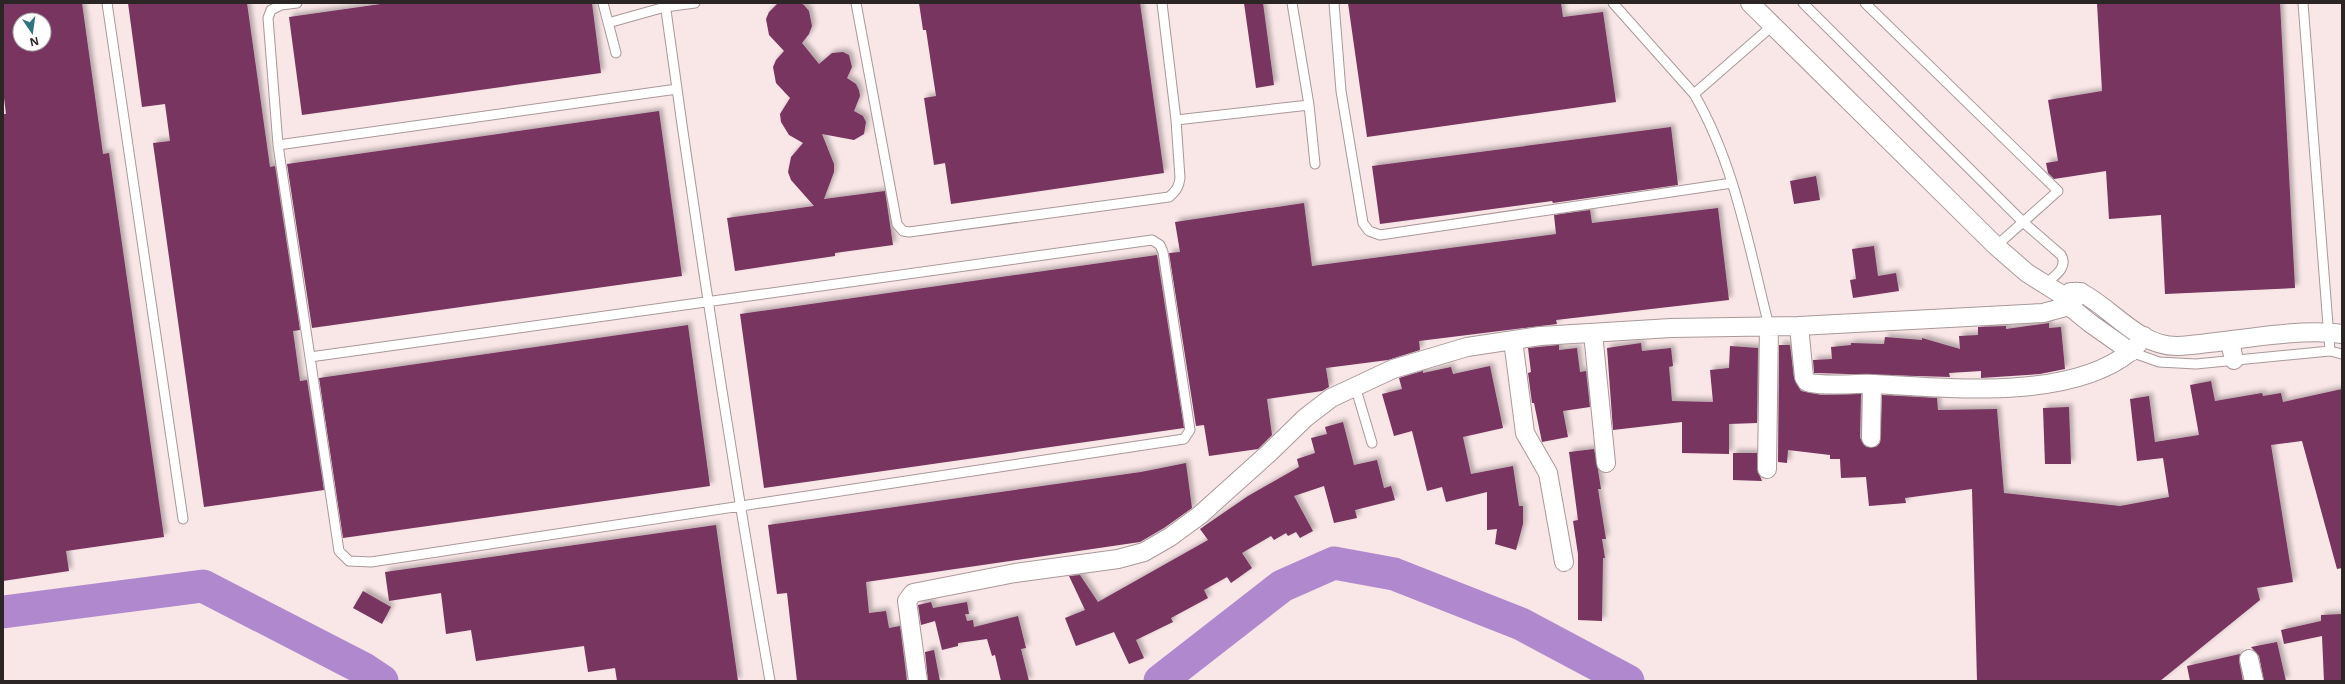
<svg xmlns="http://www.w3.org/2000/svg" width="2345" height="684" viewBox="0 0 2345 684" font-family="'Open Sans',sans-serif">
  <defs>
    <filter id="shadow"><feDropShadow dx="3.5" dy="-3.5" stdDeviation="2" flood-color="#0004"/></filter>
  </defs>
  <rect width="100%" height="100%" fill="#f9e6e7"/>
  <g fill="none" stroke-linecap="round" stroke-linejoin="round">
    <path stroke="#b088ce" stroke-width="33" d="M 3,612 L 203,586 L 364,669 L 382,681
      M 1160,681 L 1282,586 L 1334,563 L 1394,574 L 1521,624 L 1628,681"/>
  </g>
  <path fill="#773460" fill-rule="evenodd" filter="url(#shadow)" d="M 3,3 L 82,3 L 103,154 L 109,153 L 164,537 L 66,551 L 69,571 L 3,581 L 3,114 L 6,114 L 3,90 ZM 20,20 L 44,20 L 44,44 L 20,44 Z
    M 128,3 L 247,3 L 270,167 L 275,166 L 300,330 L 293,331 L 300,381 L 307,380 L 324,490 L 204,507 L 153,143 L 170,141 L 165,104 L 142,107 Z
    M 388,3 L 592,3 L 601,73 L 302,115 L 289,17 Z
    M 778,3 L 800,3 L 804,5 L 809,11 L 812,26 L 809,34 L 802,43 L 819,64 L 832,53 L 843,52 L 849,55 L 852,67 L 847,78 L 856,84 L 859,90 L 860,96 L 854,111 L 863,116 L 866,122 L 864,134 L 854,140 L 822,134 L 834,164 L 834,172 L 824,199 L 885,191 L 893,245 L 835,253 L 835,256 L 735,271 L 727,218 L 814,206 L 791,180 L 788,172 L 791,157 L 803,143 L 789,135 L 781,122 L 780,114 L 790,98 L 776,83 L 773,67 L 776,60 L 784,51 L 769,35 L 766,19 L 769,12 Z
    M 919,3 L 1140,3 L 1164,173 L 951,204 L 945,163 L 934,165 L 924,98 L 936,96 L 926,30 L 923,30 Z
    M 1244,3 L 1263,3 L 1274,85 L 1256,88 Z
    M 1348,3 L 1561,3 L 1563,17 L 1603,12 L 1616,102 L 1367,137 Z
    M 2097,3 L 2280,3 L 2295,288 L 2165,294 L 2161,215 L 2109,219 L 2106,171 L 2054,179 L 2048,173 L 2046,163 L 2058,161 L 2048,100 L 2102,91 Z
    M 659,111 L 682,276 L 312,328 L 287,164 Z
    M 1671,127 L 1678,185 L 1553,203 L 1552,201 L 1380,224 L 1372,166 Z
    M 1816,176 L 1820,200 L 1794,204 L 1790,181 Z
    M 1304,203 L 1312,266 L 1556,234 L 1554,215 L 1590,210 L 1592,223 L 1718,208 L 1729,300 L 1556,320 L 1557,324 L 1419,341 L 1420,350 L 1388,360 L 1326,368 L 1329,387 L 1322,391 L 1267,399 L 1272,435 L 1258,449 L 1209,456 L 1204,425 L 1196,426 L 1169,253 L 1180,252 L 1175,222 Z
    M 1874,246 L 1878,276 L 1896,273 L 1899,291 L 1853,298 L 1850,280 L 1856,279 L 1852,249 Z
    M 1157,255 L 1184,428 L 764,488 L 740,314 Z
    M 2049,323 L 2049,328 L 2061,327 L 2065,369 L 2040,374 L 1981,378 L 1981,371 L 1949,373 L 1950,377 L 1814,373 L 1813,360 L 1832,359 L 1831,347 L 1851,345 L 1851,343 L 1884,344 L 1885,337 L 1922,340 L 1922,338 L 1960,349 L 1959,336 L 1978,335 L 1978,327 L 2006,326 L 2006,329 Z
    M 688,325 L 710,486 L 343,538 L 319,378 Z
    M 1641,343 L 1642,351 L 1671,348 L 1673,366 L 1669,367 L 1672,401 L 1713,402 L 1710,370 L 1729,368 L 1730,346 L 1758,348 L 1757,423 L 1729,424 L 1729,454 L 1682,453 L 1682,422 L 1613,430 L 1607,348 Z
    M 1559,345 L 1559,350 L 1577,348 L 1580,372 L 1586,371 L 1590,407 L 1563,411 L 1568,437 L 1542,442 L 1534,403 L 1532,403 L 1528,373 L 1531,372 L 1528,348 Z
    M 1779,345 L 1790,345 L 1794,378 L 1801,391 L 1821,395 L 1861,394 L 1860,438 L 1866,447 L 1876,447 L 1880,443 L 1882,395 L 1937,398 L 1938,410 L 1997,409 L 2004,493 L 2120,506 L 2169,497 L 2163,458 L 2137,461 L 2130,399 L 2149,396 L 2155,442 L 2199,435 L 2190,385 L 2211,381 L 2215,401 L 2262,393 L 2263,396 L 2281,393 L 2283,402 L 2342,389 L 2342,568 L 2337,569 L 2302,441 L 2271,445 L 2293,582 L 2257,588 L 2260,600 L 2160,681 L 1977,681 L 1972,489 L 1905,498 L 1906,503 L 1869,506 L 1866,477 L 1841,478 L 1840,459 L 1830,459 L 1830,455 L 1788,450 L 1787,463 L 1778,462 Z
    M 1490,366 L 1503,428 L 1463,437 L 1471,474 L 1513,466 L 1519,506 L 1523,506 L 1523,524 L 1516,550 L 1495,544 L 1497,529 L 1487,530 L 1487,492 L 1446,502 L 1442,487 L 1427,491 L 1412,431 L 1394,436 L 1382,394 L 1402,389 L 1399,378 L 1423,371 L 1423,373 L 1451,367 L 1453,374 Z
    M 2069,407 L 2071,464 L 2045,464 L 2043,408 Z
    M 1343,422 L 1354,465 L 1377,460 L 1384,488 L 1391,486 L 1395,500 L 1355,510 L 1357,518 L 1334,523 L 1324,486 L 1294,496 L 1313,531 L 1300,538 L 1296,532 L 1288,536 L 1286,533 L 1274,540 L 1271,536 L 1242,553 L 1252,568 L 1231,583 L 1227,577 L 1204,590 L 1208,598 L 1171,618 L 1173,622 L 1136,640 L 1144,658 L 1129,664 L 1114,632 L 1076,646 L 1065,618 L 1085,610 L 1069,576 L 1080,575 L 1098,602 L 1208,540 L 1200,529 L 1248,496 L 1299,467 L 1297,459 L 1315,453 L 1311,438 L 1327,434 L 1325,427 Z
    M 1594,449 L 1598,470 L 1601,489 L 1598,489 L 1606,539 L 1602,539 L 1605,558 L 1603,558 L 1602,621 L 1578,620 L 1578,554 L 1573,521 L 1578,520 L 1569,452 Z
    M 1733,453 L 1757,453 L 1757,469 L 1762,481 L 1733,480 Z
    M 1186,463 L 1192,508 L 1164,528 L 1140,542 L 866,582 L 869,613 L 886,611 L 889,628 L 900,626 L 907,681 L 797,681 L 787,593 L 777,594 L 768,525 L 1141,472 Z
    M 716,525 L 738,681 L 617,681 L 615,668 L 588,672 L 584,646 L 476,661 L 471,630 L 446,634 L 441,593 L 389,601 L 385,572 Z
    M 363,591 L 391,607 L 382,624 L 353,608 Z
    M 931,602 L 933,608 L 967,602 L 969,614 L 965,614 L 967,621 L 973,620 L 974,627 L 1018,616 L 1026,648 L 1021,649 L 1029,681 L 1001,681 L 995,655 L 992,656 L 987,639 L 958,643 L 958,646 L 942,650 L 935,621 L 921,625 L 918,605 Z
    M 2342,614 L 2342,681 L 2324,681 L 2322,636 L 2284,644 L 2281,630 L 2321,621 L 2321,615 Z
    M 2277,642 L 2286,681 L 2264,681 L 2259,656 L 2251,647 Z
    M 934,650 L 940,681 L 928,681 L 925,652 Z
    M 2240,654 L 2239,661 L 2243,681 L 2190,681 L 2187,666 Z"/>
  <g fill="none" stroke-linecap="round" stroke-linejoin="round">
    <defs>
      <path id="service" d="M 107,3 L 183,519
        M 297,3 L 281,5 L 271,10 L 268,18 L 278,145 L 310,357
        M 603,3 L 616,53
        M 665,3 C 696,230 731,456 770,681
        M 856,3 L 897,224 L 903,231 L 909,232 L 1169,197 C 1176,191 1179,187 1180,178 L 1176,120 L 1162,3
        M 1292,3 L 1309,105 L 1315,164
        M 1334,3 L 1341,91 L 1363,223 L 1369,231 L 1380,235 L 1732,183
        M 1613,3 L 1694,94 C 1735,164 1749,248 1769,326
        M 1803,3 L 2023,222 L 2061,255 C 2069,268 2053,277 2044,285
        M 1865,3 L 2058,191 L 1996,246
        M 2303,3 L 2330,351
        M 608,23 L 665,7 L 695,3
        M 1694,94 L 1772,26
        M 1176,120 L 1309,105
        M 278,145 L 677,89
        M 1152,240 L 1160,245 L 1163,252 L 1190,430 L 1184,439 L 371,562 L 349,561 L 339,551 L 310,357 Z
        M 2131,352 L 2159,362 L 2196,364 L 2330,351 L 2342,354
        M 1355,386 L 1372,443"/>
      <path id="minor" d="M 1750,3 L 1996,246 L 2027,273 L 2059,293 L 2069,306 L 2090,323 L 2131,352
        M 2070,292 C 2074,292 2079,291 2082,293 C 2114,310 2139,347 2178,346 C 2228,343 2294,327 2342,334
        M 1799,326 L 1804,377 L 1807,382 C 1822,387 1857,383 1874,384 C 1947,388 2069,401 2130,352 C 2136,348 2140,341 2144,336
        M 1593,333 L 1606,463
        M 1513,340 L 1525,433 L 1548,473 L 1564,562
        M 2230,342 L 2234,360
        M 1871,438 L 1872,384
        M 1767,469 L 1769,326
        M 2249,659 L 2254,681
        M 918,681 L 907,601 L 913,593 L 1015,573 L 1118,559 L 1144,552 L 1170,537 L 1200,515 L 1269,453 L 1305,418 L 1331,398 L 1393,369 L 1467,347 L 1540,336 L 1671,328 L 1799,326 L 2043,313 L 2069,306 L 2081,292"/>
    </defs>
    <use href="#service" stroke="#a99899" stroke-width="11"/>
    <use href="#minor" stroke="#a99899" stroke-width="20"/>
    <use href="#service" stroke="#fff" stroke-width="9"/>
    <use href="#minor" stroke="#fff" stroke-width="18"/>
  </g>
  <rect width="2345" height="684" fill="none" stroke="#2b2525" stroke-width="8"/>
  <g transform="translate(32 32) rotate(167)"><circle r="19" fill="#ffffff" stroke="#aaa8a8"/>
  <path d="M0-3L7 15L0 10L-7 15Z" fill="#2d7380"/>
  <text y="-6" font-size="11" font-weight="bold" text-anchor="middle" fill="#2b2525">N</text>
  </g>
</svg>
